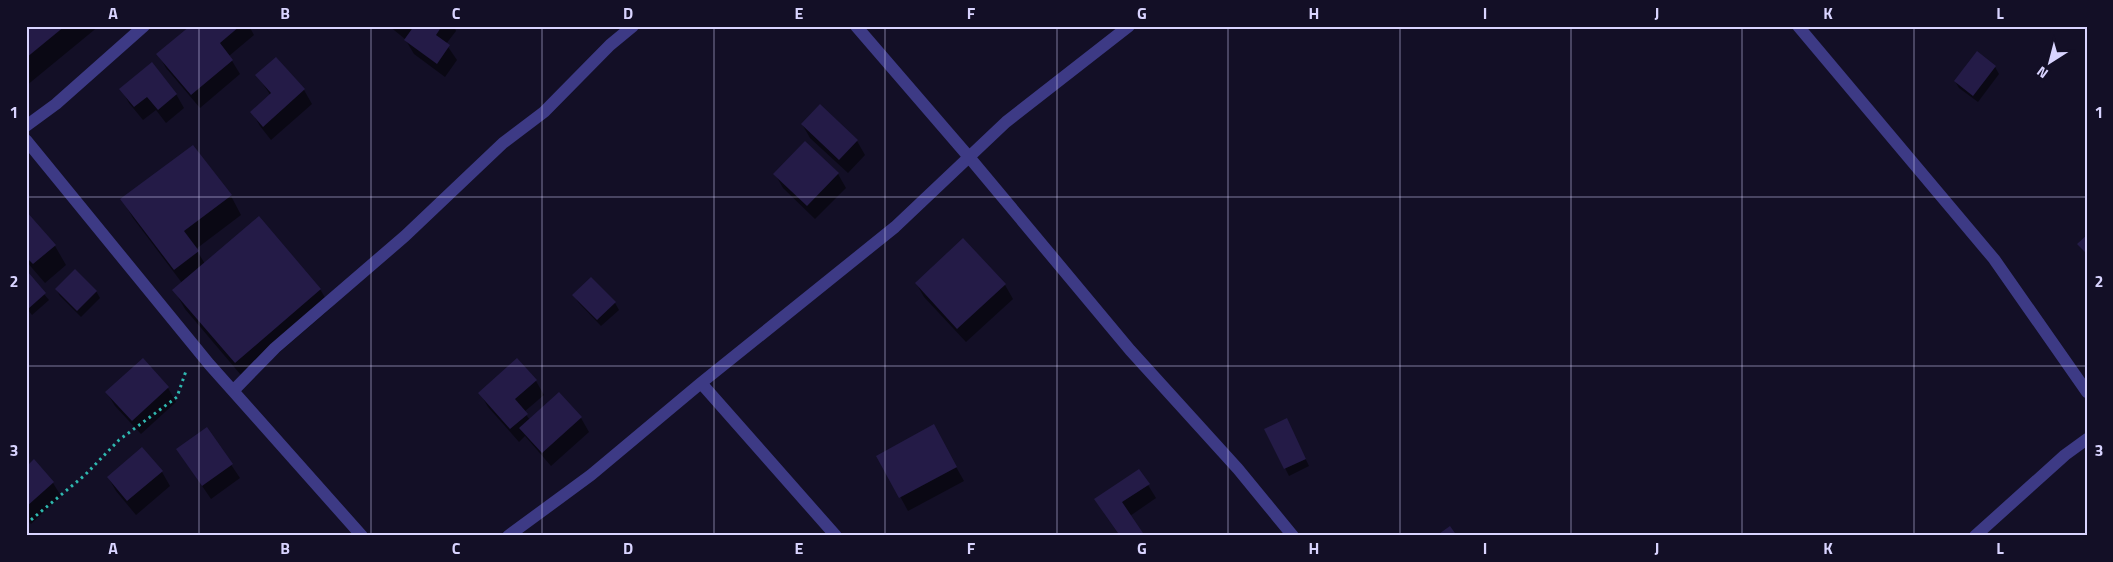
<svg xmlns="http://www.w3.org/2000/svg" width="2113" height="562" viewBox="0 0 2113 562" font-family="'Titillium Web',sans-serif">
  <rect width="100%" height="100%" fill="#130f26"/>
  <path fill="#0007" d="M 26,26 L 99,26 L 26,86 Z
    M 192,26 L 249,26 L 254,35 L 229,56 L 240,74 L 200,108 L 166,68 L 158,54 Z
    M 389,26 L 454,26 L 456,31 L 446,44 L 457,60 L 445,77 L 414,54 L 405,39 Z
    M 1977,53 L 1995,67 L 1999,74 L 1978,102 L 1959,88 L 1955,81 Z
    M 257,75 L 304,90 L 312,104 L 271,140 L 260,126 L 252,112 L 271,96 Z
    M 121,89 L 176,94 L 184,108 L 166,123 L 156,110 L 143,120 L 129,103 Z
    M 802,124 L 857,141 L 865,155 L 848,173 L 810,138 Z
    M 775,174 L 838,174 L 846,188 L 815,219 L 783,188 Z
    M 231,196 L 241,215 L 196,249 L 205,264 L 320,289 L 331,308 L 246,381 L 185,309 L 174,290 L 182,283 L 133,218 L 122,199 Z
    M 26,213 L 55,246 L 66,265 L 45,283 L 26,261 Z
    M 27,274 L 49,300 L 32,315 L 26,308 Z
    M 916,283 L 1005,285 L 1013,299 L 966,342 L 924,297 Z
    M 56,289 L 96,291 L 100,298 L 81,317 L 60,296 Z
    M 574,295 L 615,303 L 619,310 L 601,326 L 578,302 Z
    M 517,359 L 536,381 L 544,395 L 524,412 L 530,420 L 581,418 L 589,432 L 551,466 L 525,436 L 519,442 L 488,407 L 480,393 Z
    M 143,360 L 168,388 L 176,402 L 141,434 L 115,406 L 107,393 Z
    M 933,426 L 964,481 L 908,511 L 878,456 Z
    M 1290,427 L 1309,466 L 1289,476 L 1266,430 Z
    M 207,429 L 240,478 L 211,499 L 177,449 Z
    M 142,449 L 162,472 L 170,486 L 136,515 L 116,491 L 108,477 Z
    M 26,468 L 53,483 L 61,496 L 31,524 L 26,519 Z
    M 1148,485 L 1156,498 L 1130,516 L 1143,536 L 1120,536 L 1104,513 Z"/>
  <path fill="#241b47" d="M 26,26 L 65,26 L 26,58 Z
    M 190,26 L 240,26 L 220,43 L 233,60 L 191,95 L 156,54 Z
    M 414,26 L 442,26 L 436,35 L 450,45 L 437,64 L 404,40 Z
    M 1977,51 L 1996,66 L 1973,96 L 1954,81 Z
    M 276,57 L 305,89 L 263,127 L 250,112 L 271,93 L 255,75 Z
    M 152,62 L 177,94 L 158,110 L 147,97 L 134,107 L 119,89 Z
    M 820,104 L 858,140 L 839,160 L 801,124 Z
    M 805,141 L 839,173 L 807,206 L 773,174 Z
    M 193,145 L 232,195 L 184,231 L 199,251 L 174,270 L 120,199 Z
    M 26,211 L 56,245 L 33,264 L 26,257 Z
    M 259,216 L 321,289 L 235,363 L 172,290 Z
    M 2087,235 L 2087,254 L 2077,244 Z
    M 963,238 L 1006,284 L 957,329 L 915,283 Z
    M 75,269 L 97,291 L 77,311 L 55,289 Z
    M 28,272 L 46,293 L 28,309 L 26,307 Z
    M 591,277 L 616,302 L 597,320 L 572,295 Z
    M 143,358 L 169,387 L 132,421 L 105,392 Z
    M 517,358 L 537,380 L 515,399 L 528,414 L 510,429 L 478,393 Z
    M 559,392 L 582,417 L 542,453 L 519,428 Z
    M 1287,418 L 1306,459 L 1284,469 L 1264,429 Z
    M 934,424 L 957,467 L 899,498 L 876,456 Z
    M 207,427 L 233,464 L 202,486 L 176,449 Z
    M 142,447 L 163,471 L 127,501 L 107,477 Z
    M 34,459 L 54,482 L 26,507 L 26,467 Z
    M 1139,469 L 1150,484 L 1122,502 L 1145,536 L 1120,536 L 1094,499 Z
    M 1450,526 L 1457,536 L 1436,536 Z"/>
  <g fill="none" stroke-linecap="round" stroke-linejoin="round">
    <path stroke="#2fb8b0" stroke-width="3" stroke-dasharray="2.5 4" stroke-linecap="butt" d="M 26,524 L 85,475 L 119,440 L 177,397 L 186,371"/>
    <path stroke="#3d3a85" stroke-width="12" d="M 856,26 L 969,157 L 1130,350 L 1238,469 L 1293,536
      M 1798,26 L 1994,259 L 2087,392
      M 26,126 L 56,104 L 144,26
      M 26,140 L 209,364 L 362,536
      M 701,383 L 836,536
      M 233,391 L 275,348 L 405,236 L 503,143 L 544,112 L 610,45 L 633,26
      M 508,536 L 591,475 L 701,383 L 895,227 L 1006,122 L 1129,26
      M 1975,536 L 2065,455 L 2087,439"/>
  </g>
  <path fill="none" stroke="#d9d4ff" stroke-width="1" stroke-opacity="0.55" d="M 199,26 L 199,536M 371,26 L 371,536M 542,26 L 542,536M 714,26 L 714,536M 885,26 L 885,536M 1057,26 L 1057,536M 1228,26 L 1228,536M 1400,26 L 1400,536M 1571,26 L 1571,536M 1742,26 L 1742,536M 1914,26 L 1914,536M 26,197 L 2087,197M 26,366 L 2087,366"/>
  <rect width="2113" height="562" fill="none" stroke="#130f26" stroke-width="55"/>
  <g transform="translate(2050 62) rotate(216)" stroke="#130f26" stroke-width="4" paint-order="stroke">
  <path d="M0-4L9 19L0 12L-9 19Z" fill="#d9d4ff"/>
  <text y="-8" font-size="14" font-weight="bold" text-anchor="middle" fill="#d9d4ff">N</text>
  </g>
  <rect x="28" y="28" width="2058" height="506" fill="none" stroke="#d9d4ff" stroke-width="2"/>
  <g font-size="16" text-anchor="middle" font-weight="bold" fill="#d9d4ff">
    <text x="113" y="19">A</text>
    <text x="285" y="19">B</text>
    <text x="456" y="19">C</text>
    <text x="628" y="19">D</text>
    <text x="799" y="19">E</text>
    <text x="971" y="19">F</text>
    <text x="1142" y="19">G</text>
    <text x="1314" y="19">H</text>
    <text x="1485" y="19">I</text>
    <text x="1657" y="19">J</text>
    <text x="1828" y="19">K</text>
    <text x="2000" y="19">L</text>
    <text x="14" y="118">1</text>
    <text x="2099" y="118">1</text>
    <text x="14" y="287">2</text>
    <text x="2099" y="287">2</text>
    <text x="14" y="456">3</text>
    <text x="2099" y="456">3</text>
    <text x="113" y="554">A</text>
    <text x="285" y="554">B</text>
    <text x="456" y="554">C</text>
    <text x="628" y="554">D</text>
    <text x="799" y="554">E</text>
    <text x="971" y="554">F</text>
    <text x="1142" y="554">G</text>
    <text x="1314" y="554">H</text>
    <text x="1485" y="554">I</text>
    <text x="1657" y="554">J</text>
    <text x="1828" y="554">K</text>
    <text x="2000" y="554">L</text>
  </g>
</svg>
